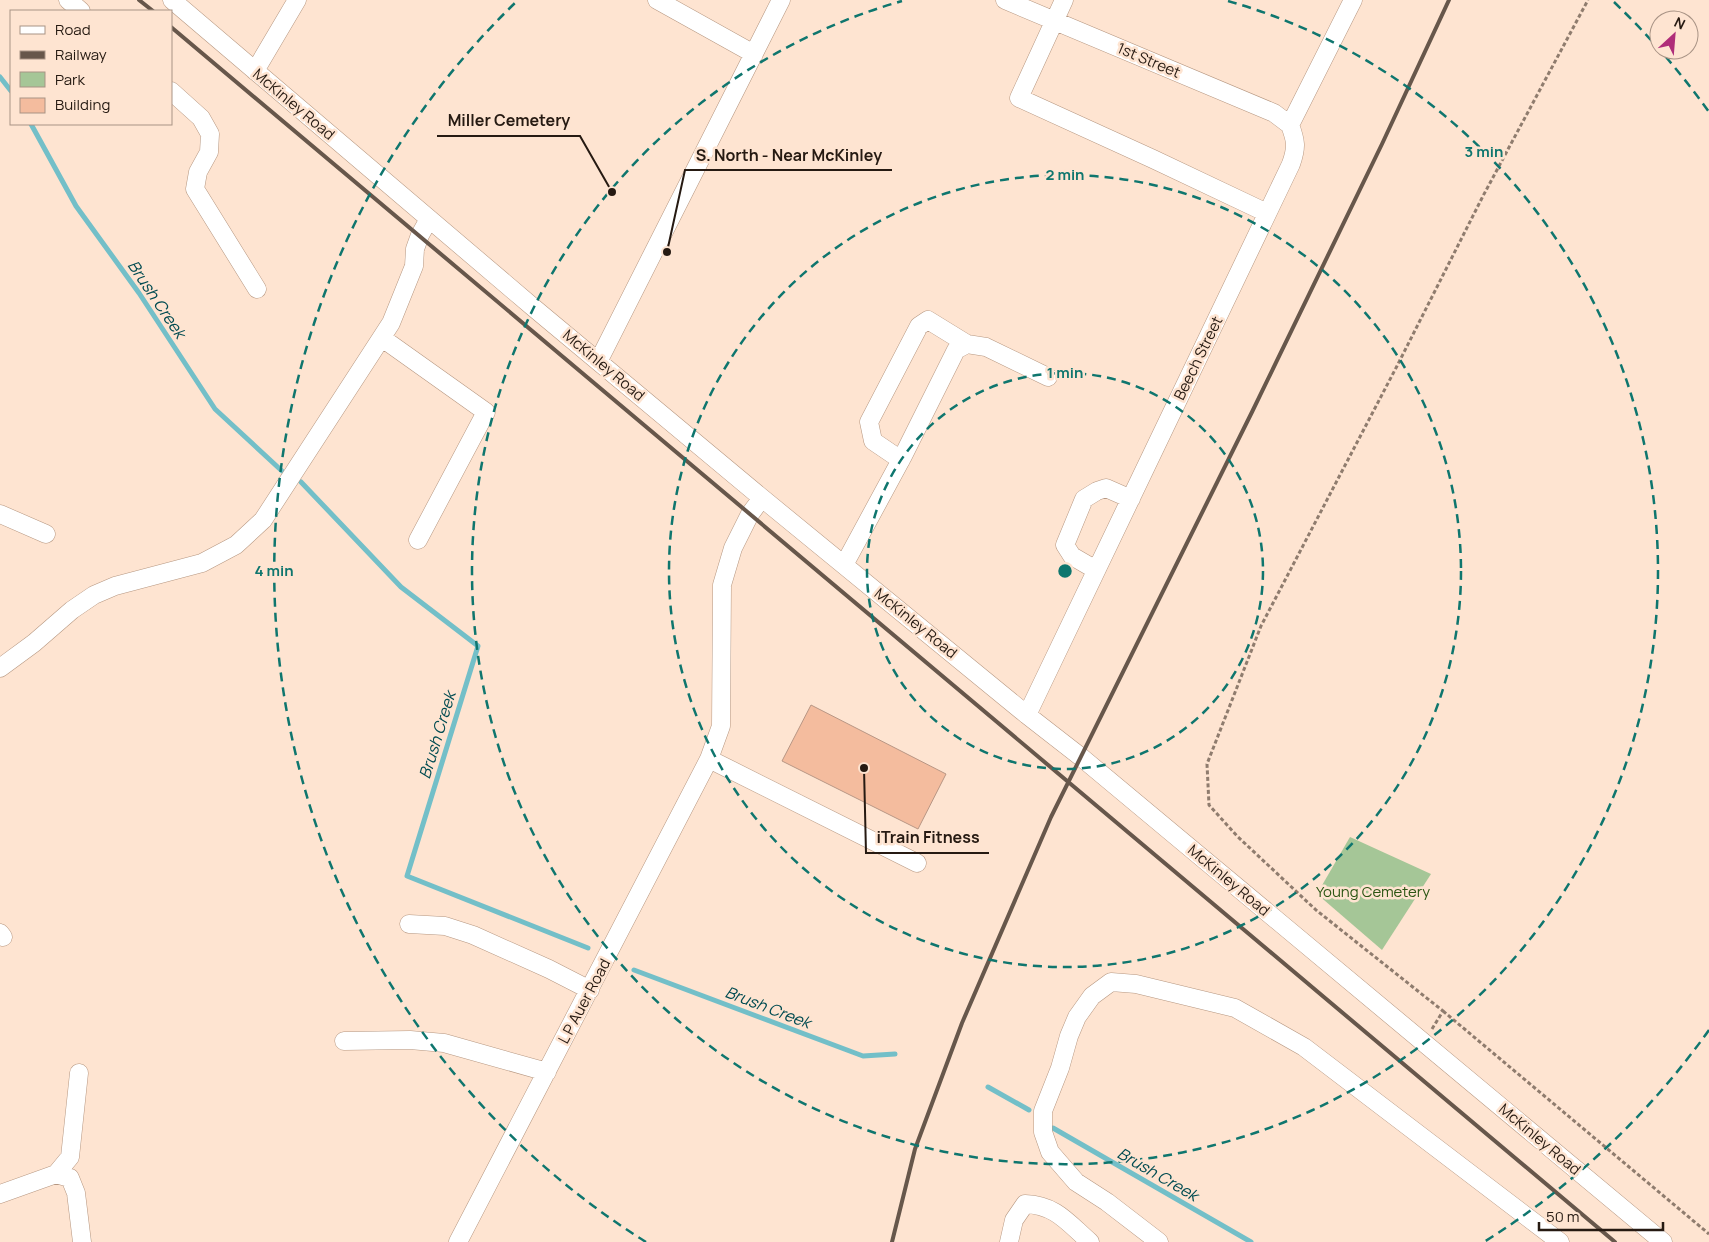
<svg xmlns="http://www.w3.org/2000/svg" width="1709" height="1242" viewBox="0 0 1709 1242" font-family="Manrope,sans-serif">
  <rect width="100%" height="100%" fill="#fee4d1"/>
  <path fill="#a5c697" d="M 1350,837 L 1431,874 L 1382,950 L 1317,894 Z"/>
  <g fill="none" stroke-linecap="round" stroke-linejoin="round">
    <path stroke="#73bfc8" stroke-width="5" d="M 0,77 L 11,91
      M 31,124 L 76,206 L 139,293 L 215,409 L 282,471
      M 301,482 L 401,587 L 478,646 L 407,876 L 588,948
      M 634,970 L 863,1056 L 895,1054
      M 988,1087 L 1029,1110
      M 1053,1128 L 1251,1242"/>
  </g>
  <path fill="#f4bc9e" stroke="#b89684" d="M 811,705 L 946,774 L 918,829 L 782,761 Z"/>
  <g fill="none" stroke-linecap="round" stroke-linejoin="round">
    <defs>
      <path id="minor" d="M 68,0 L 81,11
        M 172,0 L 534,308 L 762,498 L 1027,715 L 1081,757 L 1663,1242
        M 657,0 L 754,54
        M 1005,0 L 1274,113 L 1290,125
        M 1064,0 L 1019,98 L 1153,159 L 1267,213
        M 255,71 L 297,0
        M 171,91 L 201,118 L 210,134 L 209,152 L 198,172 L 195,189 L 257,289
        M 382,338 L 486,412 L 418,540
        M 599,360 L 781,0
        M 901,460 L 873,441 L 869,422 L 919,326 L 928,320 L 967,344
        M 0,514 L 46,534
        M 844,565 L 903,456 L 956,350 L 967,344 L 986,347 L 1048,377
        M 1096,570 L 1072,556 L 1065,545 L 1084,499 L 1097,491 L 1106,488 L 1131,499
        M 0,668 L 34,643 L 72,610 L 94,595 L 115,586 L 202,563 L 236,545 L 263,520 L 391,323 L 414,266 L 415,249 L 420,235 L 429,219
        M 1027,715 L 1291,164 C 1297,147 1296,141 1290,125 L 1353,0
        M 709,759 L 917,863
        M 409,924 L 445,926 L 473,935 L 549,969 L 590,990
        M 0,933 L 3,937
        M 344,1041 L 410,1040 L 444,1043 L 547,1072
        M 56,1174 L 70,1178 L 76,1193 L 82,1242
        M 0,1194 L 56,1174 L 70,1157 L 79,1073
        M 458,1242 L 709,759 L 721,726 L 722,585 L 733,548 L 750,514 L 762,498
        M 1009,1242 L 1014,1220 L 1025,1204 C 1056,1205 1068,1223 1090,1242
        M 1159,1242 L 1107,1202 L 1076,1182 L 1050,1152 L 1043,1132 L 1043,1111 L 1060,1068 L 1069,1036 L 1077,1017 L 1092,996 L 1111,982 L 1136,984 L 1235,1008 L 1304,1047 L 1560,1242"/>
    </defs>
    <use href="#minor" stroke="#b69781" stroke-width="19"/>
    <path stroke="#8f7c6e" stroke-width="3" stroke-dasharray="4 2.5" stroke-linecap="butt" d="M 1443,1011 L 1709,1234
      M 1432,1029 L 1443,1011 L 1316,910 L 1237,836 L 1209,805 L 1207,764 L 1261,626 L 1397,366 L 1483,196 L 1588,0"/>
    <use href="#minor" stroke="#fff" stroke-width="18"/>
    <path stroke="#67574b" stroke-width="4" d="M 139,0 L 153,11
      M 171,27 L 1615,1242
      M 892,1242 L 915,1149 L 962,1023 L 1051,817 L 1252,412 L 1382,144 L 1449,0"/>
  </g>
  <g fill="none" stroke="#0f766e" stroke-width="2.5" stroke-dasharray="9 6">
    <circle cx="1065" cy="571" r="198"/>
    <circle cx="1065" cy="571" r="396"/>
    <path d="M1228 1A593 593 0 1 1 902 1"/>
    <path d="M1709 1030A791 791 0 0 1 1484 1242M646 1242A791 791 0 0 1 516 2M1614 2A791 791 0 0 1 1709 112"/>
  </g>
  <g text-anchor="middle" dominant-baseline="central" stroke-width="5" stroke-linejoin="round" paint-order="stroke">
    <g font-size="15" fill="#261a12" stroke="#fee4d1">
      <text transform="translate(1149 60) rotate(23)">1st Street</text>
      <text transform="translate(294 104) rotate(40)">McKinley Road</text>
      <text transform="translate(1198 358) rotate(-64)">Beech Street</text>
      <text transform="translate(604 365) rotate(40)">McKinley Road</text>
      <text transform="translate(916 623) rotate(39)">McKinley Road</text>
      <text transform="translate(1229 880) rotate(40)">McKinley Road</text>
      <text transform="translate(584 1001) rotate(-62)">L P Auer Road</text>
      <text transform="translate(1540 1139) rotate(40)">McKinley Road</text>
    </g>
    <g font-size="15" fill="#2c5614" stroke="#fee4d1">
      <text x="1373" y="891">Young Cemetery</text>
    </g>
    <g font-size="16" font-style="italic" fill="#014b51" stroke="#fee4d1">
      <text transform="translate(157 299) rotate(56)">Brush Creek</text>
      <text transform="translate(437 735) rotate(-73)">Brush Creek</text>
      <text transform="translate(768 1007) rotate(21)">Brush Creek</text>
      <text transform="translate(1158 1174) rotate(30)">Brush Creek</text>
    </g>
  </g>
  <circle cx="1065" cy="571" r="8" fill="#0f766e" stroke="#fee4d1" stroke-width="2.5"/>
  <g font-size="15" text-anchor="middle" font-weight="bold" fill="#0f766e" stroke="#fee4d1" stroke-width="5" stroke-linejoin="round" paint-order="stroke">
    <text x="1484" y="157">3 min</text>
    <text x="1065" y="180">2 min</text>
    <text x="1065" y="378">1 min</text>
    <text x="274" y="576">4 min</text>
  </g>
  <path fill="none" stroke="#261a12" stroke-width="2" d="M612 192L580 136H437M667 252L685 170H892M864 768L866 853H989"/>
  <g fill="#261a12" stroke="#fee4d1" stroke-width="2">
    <circle cx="612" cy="192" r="5"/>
    <circle cx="667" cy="252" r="5"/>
    <circle cx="864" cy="768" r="5"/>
  </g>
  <g font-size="16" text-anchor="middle" font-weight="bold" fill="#261a12" stroke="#fee4d1" stroke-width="5" stroke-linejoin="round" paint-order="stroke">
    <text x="509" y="126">Miller Cemetery</text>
    <text x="789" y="161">S. North - Near McKinley</text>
    <text x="928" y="843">iTrain Fitness</text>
  </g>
  <rect x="10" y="10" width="162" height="115" fill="#fee4d1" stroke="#a89385"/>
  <rect x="20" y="26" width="25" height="8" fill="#ffffff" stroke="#a89385"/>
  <text x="55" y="35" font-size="15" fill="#261a12">Road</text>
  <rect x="20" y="51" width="25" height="8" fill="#67574b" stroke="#a89385"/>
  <text x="55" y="60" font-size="15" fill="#261a12">Railway</text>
  <rect x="20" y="72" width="25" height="15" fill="#a5c697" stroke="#a89385"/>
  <text x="55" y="85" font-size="15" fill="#261a12">Park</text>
  <rect x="20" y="98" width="25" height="15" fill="#f4bc9e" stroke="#a89385"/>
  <text x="55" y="110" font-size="15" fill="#261a12">Building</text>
  <g transform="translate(1674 35) rotate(26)"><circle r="24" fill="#fee4d1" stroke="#a89385"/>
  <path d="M0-4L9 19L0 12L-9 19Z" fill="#af2d79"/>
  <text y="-8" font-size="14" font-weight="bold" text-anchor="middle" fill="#261a12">N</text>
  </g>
  <path d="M1539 1222v8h124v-8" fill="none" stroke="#261a12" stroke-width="2.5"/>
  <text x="1546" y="1222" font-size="15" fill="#261a12" stroke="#fee4d1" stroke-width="4" paint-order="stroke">50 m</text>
</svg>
